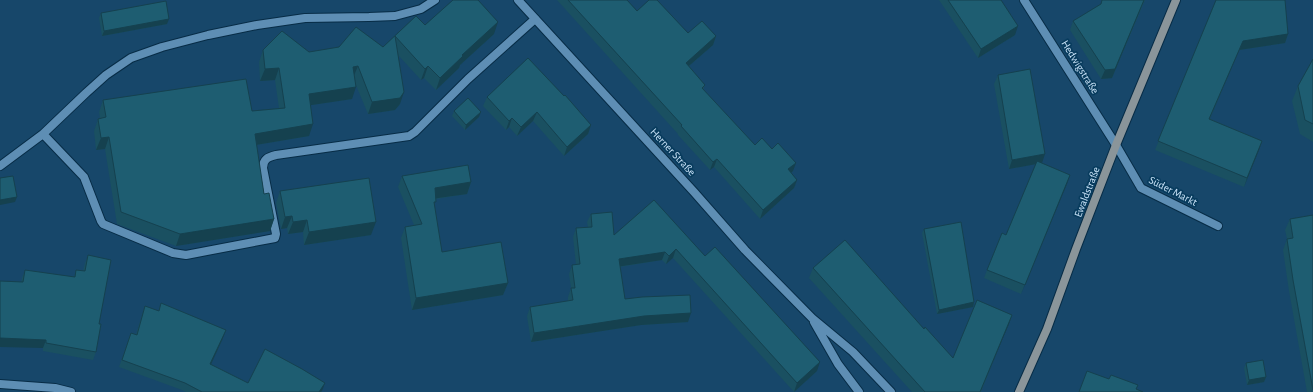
<svg xmlns="http://www.w3.org/2000/svg" width="1313" height="392" viewBox="0 0 1313 392" font-family="'Alegreya Sans',sans-serif">
  <rect width="100%" height="100%" fill="#17476a"/>
  <g fill="none" stroke-linecap="round" stroke-linejoin="round">
    <defs>
      <path id="service" d="M 43,134 L 84,177 L 101,221 L 103,224 L 173,253 L 186,255 L 275,238 L 276,234 L 263,168 C 263,159 268,157 276,155 L 409,136 L 415,132 L 468,79 L 535,19
        M 0,166 L 43,134 L 86,93 L 106,75 L 131,58 L 162,47 L 208,35 L 257,25 L 305,18 L 369,17 L 395,16 L 421,9 L 435,0"/>
      <path id="minor" d="M 1024,0 L 1116,145 L 1141,188 L 1218,226
        M 0,384 L 55,388 L 71,392"/>
      <path id="tertiary" d="M 518,0 L 694,192 L 745,250 L 812,318 L 853,352 L 891,392
        M 814,322 L 838,364 L 859,392"/>
      <path id="secondary" d="M 1019,392 L 1047,329 L 1076,249 L 1116,145 L 1176,0"/>
    </defs>
    <use href="#service" stroke="#072c46" stroke-width="10"/>
    <use href="#minor" stroke="#072c46" stroke-width="10"/>
    <use href="#tertiary" stroke="#072c46" stroke-width="10"/>
    <use href="#secondary" stroke="#072c46" stroke-width="10"/>
    <use href="#service" stroke="#5e8eb4" stroke-width="8"/>
    <use href="#minor" stroke="#5e8eb4" stroke-width="8"/>
    <use href="#tertiary" stroke="#5e8eb4" stroke-width="8"/>
    <use href="#secondary" stroke="#8a959a" stroke-width="8"/>
  </g>
  <path fill="#1a5061" d="M 557,0 L 627,0 L 637,11 L 688,33 L 716,36 L 713,45 L 689,66 L 705,85 L 703,90 L 755,145 L 793,171 L 791,173 L 797,180 L 794,188 L 760,219 L 714,167 L 710,170 L 678,135 L 678,134 Z
    M 939,0 L 1001,0 L 1015,35 L 978,58 Z
    M 1102,0 L 1145,0 L 1112,78 L 1101,79 L 1070,30 L 1073,21 L 1101,4 Z
    M 1216,0 L 1288,34 L 1285,43 L 1239,50 L 1210,119 L 1262,141 L 1244,187 L 1155,150 Z
    M 101,13 L 167,24 L 102,36 L 99,18 Z
    M 416,16 L 425,25 L 494,34 L 460,65 L 459,68 L 436,90 L 424,78 L 421,80 L 399,56 L 400,104 L 395,110 L 368,114 L 355,83 L 352,99 L 311,105 L 309,136 L 256,145 L 264,194 L 274,219 L 270,231 L 176,246 L 117,224 L 105,149 L 96,150 L 94,131 L 98,119 L 100,118 L 99,112 L 103,100 L 252,111 L 279,108 L 275,80 L 260,81 L 259,62 L 263,50 L 309,52 L 383,47 Z
    M 1313,59 L 1313,142 L 1300,134 L 1292,101 L 1298,86 Z
    M 998,75 L 1042,163 L 1070,175 L 1021,294 L 984,278 L 987,270 L 1006,235 L 1036,164 L 1009,169 L 994,84 Z
    M 564,96 L 591,125 L 588,134 L 564,156 L 533,121 L 517,136 L 509,127 L 506,130 L 483,106 L 487,97 Z
    M 454,111 L 479,117 L 465,130 L 452,116 Z
    M 402,176 L 471,182 L 467,194 L 436,199 L 434,206 L 442,252 L 508,283 L 503,295 L 412,310 L 401,238 L 405,227 L 414,225 L 398,187 Z
    M 280,191 L 371,235 L 304,245 L 303,232 L 288,234 L 287,228 L 281,229 L 276,203 Z
    M 591,214 L 614,235 L 705,256 L 817,371 L 794,392 L 673,258 L 666,264 L 662,260 L 620,267 L 625,299 L 688,322 L 641,325 L 531,342 L 527,316 L 530,307 L 568,301 L 568,297 L 571,288 L 569,274 L 572,265 L 576,265 L 573,237 L 576,228 L 588,227 L 587,222 Z
    M 1313,215 L 1313,392 L 1307,392 L 1289,291 L 1283,250 L 1287,239 L 1285,230 L 1290,219 Z
    M 924,229 L 974,302 L 973,307 L 937,314 L 922,233 Z
    M 88,255 L 99,324 L 96,352 L 93,360 L 43,351 L 43,348 L 21,282 L 22,278 L 25,270 L 74,277 L 76,270 L 83,271 L 85,263 Z
    M 813,268 L 924,329 L 953,358 L 1012,315 L 981,392 L 912,392 L 809,278 Z
    M 145,306 L 223,338 L 211,364 L 248,383 L 322,391 L 321,392 L 186,392 L 182,390 L 119,367 L 131,333 L 136,334 Z
    M 1246,363 L 1266,377 L 1264,382 L 1247,385 L 1244,368 Z"/>
  <path fill="#15414f" d="M 1144,0 L 1112,78 L 1101,79 L 1105,70 Z
    M 169,19 L 167,24 L 102,36 L 104,31 Z
    M 498,22 L 494,34 L 460,65 L 459,68 L 436,90 L 440,78 L 462,55 Z
    M 1018,26 L 1015,35 L 978,58 L 981,49 Z
    M 1288,34 L 1285,43 L 1239,50 L 1206,128 L 1243,41 Z
    M 716,36 L 713,45 L 683,71 L 686,63 Z
    M 358,66 L 353,78 L 353,67 Z
    M 428,66 L 424,78 L 421,80 L 425,69 Z
    M 279,68 L 275,80 L 260,81 L 265,69 Z
    M 356,87 L 352,99 L 305,106 L 309,94 Z
    M 404,92 L 400,104 L 395,110 L 368,114 L 372,102 Z
    M 481,112 L 479,117 L 465,130 L 466,125 Z
    M 537,112 L 533,121 L 517,136 L 521,127 Z
    M 512,118 L 509,127 L 506,130 L 509,121 Z
    M 313,124 L 309,136 L 250,146 L 255,134 Z
    M 591,125 L 588,134 L 564,156 L 567,147 Z
    M 109,137 L 105,149 L 96,150 L 101,138 Z
    M 1262,141 L 1259,150 L 1244,187 L 1247,178 Z
    M 1045,154 L 1042,163 L 1009,169 L 1012,160 Z
    M 717,159 L 714,167 L 710,170 L 713,162 Z
    M 796,163 L 793,171 L 785,178 L 788,169 Z
    M 1070,175 L 1067,184 L 1021,294 L 1025,285 Z
    M 797,180 L 794,188 L 760,219 L 763,210 Z
    M 471,182 L 467,194 L 431,199 L 435,188 Z
    M 17,197 L 15,202 L 0,205 L 0,200 Z
    M 292,216 L 287,228 L 281,229 L 285,217 Z
    M 274,219 L 270,231 L 176,246 L 180,234 Z
    M 307,220 L 303,232 L 288,234 L 293,222 Z
    M 376,222 L 371,235 L 304,245 L 309,232 Z
    M 676,249 L 673,258 L 666,264 L 669,256 Z
    M 665,252 L 662,260 L 616,267 L 619,259 Z
    M 508,283 L 503,295 L 412,310 L 416,298 Z
    M 974,302 L 973,307 L 937,314 L 939,310 Z
    M 691,313 L 688,322 L 641,325 L 531,342 L 534,333 L 644,316 Z
    M 1012,315 L 1009,324 L 980,392 Z
    M 226,330 L 223,338 L 208,371 L 210,364 Z
    M 0,338 L 46,340 L 43,348 L 0,347 Z
    M 820,362 L 817,371 L 794,392 L 797,383 Z
    M 1266,377 L 1264,382 L 1247,385 L 1249,380 Z
    M 325,383 L 322,391 L 321,392 L 319,392 Z"/>
  <path fill="#1e5d71" stroke="#15414f" d="M 453,0 L 478,0 L 498,22 L 462,55 L 463,56 L 440,78 L 428,66 L 425,69 L 395,36 L 404,92 L 400,98 L 372,102 L 358,66 L 353,67 L 356,87 L 309,94 L 313,124 L 255,134 L 264,194 L 269,193 L 274,219 L 180,234 L 121,212 L 109,137 L 101,138 L 98,119 L 106,117 L 103,100 L 246,79 L 252,111 L 285,108 L 279,68 L 265,69 L 263,50 L 282,31 L 309,52 L 339,47 L 356,27 L 383,47 L 416,16 L 425,25 Z
    M 568,0 L 627,0 L 637,11 L 649,0 L 657,0 L 688,33 L 702,21 L 716,36 L 686,63 L 705,85 L 702,88 L 755,145 L 762,138 L 772,149 L 778,143 L 796,163 L 788,169 L 797,180 L 763,210 L 717,159 L 713,162 L 681,126 L 682,125 Z
    M 948,0 L 1001,0 L 1018,26 L 981,49 Z
    M 1102,0 L 1144,0 L 1115,69 L 1105,70 L 1073,21 L 1101,4 Z
    M 1216,0 L 1285,0 L 1288,34 L 1243,41 L 1209,119 L 1262,141 L 1247,178 L 1158,141 Z
    M 166,1 L 169,19 L 104,31 L 101,13 Z
    M 528,58 L 564,96 L 565,95 L 591,125 L 567,147 L 537,112 L 521,127 L 512,118 L 509,121 L 487,97 Z
    M 1313,59 L 1313,124 L 1305,120 L 1298,86 Z
    M 1030,69 L 1045,154 L 1012,160 L 998,75 Z
    M 468,98 L 481,112 L 466,125 L 454,111 Z
    M 1037,161 L 1070,175 L 1025,285 L 987,270 L 1002,233 L 1006,235 Z
    M 468,165 L 471,182 L 435,188 L 436,202 L 434,202 L 442,252 L 501,242 L 508,283 L 416,298 L 405,227 L 422,224 L 402,176 Z
    M 13,176 L 17,197 L 0,200 L 0,178 Z
    M 369,178 L 376,222 L 309,232 L 307,220 L 293,222 L 292,216 L 285,217 L 280,191 Z
    M 654,200 L 705,256 L 715,247 L 820,362 L 797,383 L 676,249 L 669,256 L 665,252 L 619,259 L 625,299 L 642,297 L 690,295 L 691,313 L 644,316 L 534,333 L 530,307 L 573,300 L 571,288 L 575,288 L 572,265 L 580,264 L 576,228 L 592,227 L 591,214 L 612,212 L 614,235 Z
    M 1313,215 L 1313,390 L 1293,280 L 1287,239 L 1293,238 L 1290,219 Z
    M 961,222 L 974,302 L 939,310 L 924,229 Z
    M 845,240 L 924,329 L 925,327 L 953,358 L 977,300 L 1012,315 L 980,392 L 925,392 L 813,268 Z
    M 88,255 L 111,260 L 99,324 L 101,324 L 96,352 L 46,343 L 46,340 L 0,338 L 0,281 L 23,282 L 25,270 L 75,277 L 76,270 L 85,271 Z
    M 161,303 L 226,330 L 210,364 L 248,383 L 265,349 L 302,369 L 325,383 L 319,392 L 202,392 L 185,383 L 122,360 L 131,333 L 137,335 L 145,306 L 159,311 Z
    M 1263,360 L 1266,377 L 1249,380 L 1246,363 Z
    M 1087,371 L 1109,379 L 1111,375 L 1138,385 L 1136,389 L 1143,392 L 1079,392 Z"/>
  <g text-anchor="middle" dominant-baseline="central" stroke-width="3.5" stroke-linejoin="round" paint-order="stroke">
    <g font-size="11" fill="#cbe4f9" stroke="#083c5e">
      <text transform="translate(1080 67) rotate(58)">Hedwigstraße</text>
      <text transform="translate(673 152) rotate(47)">Herner Straße</text>
      <text transform="translate(1173 191) rotate(27)">Süder Markt</text>
      <text transform="translate(1087 192) rotate(-69)">Ewaldstraße</text>
    </g>
  </g>
</svg>
